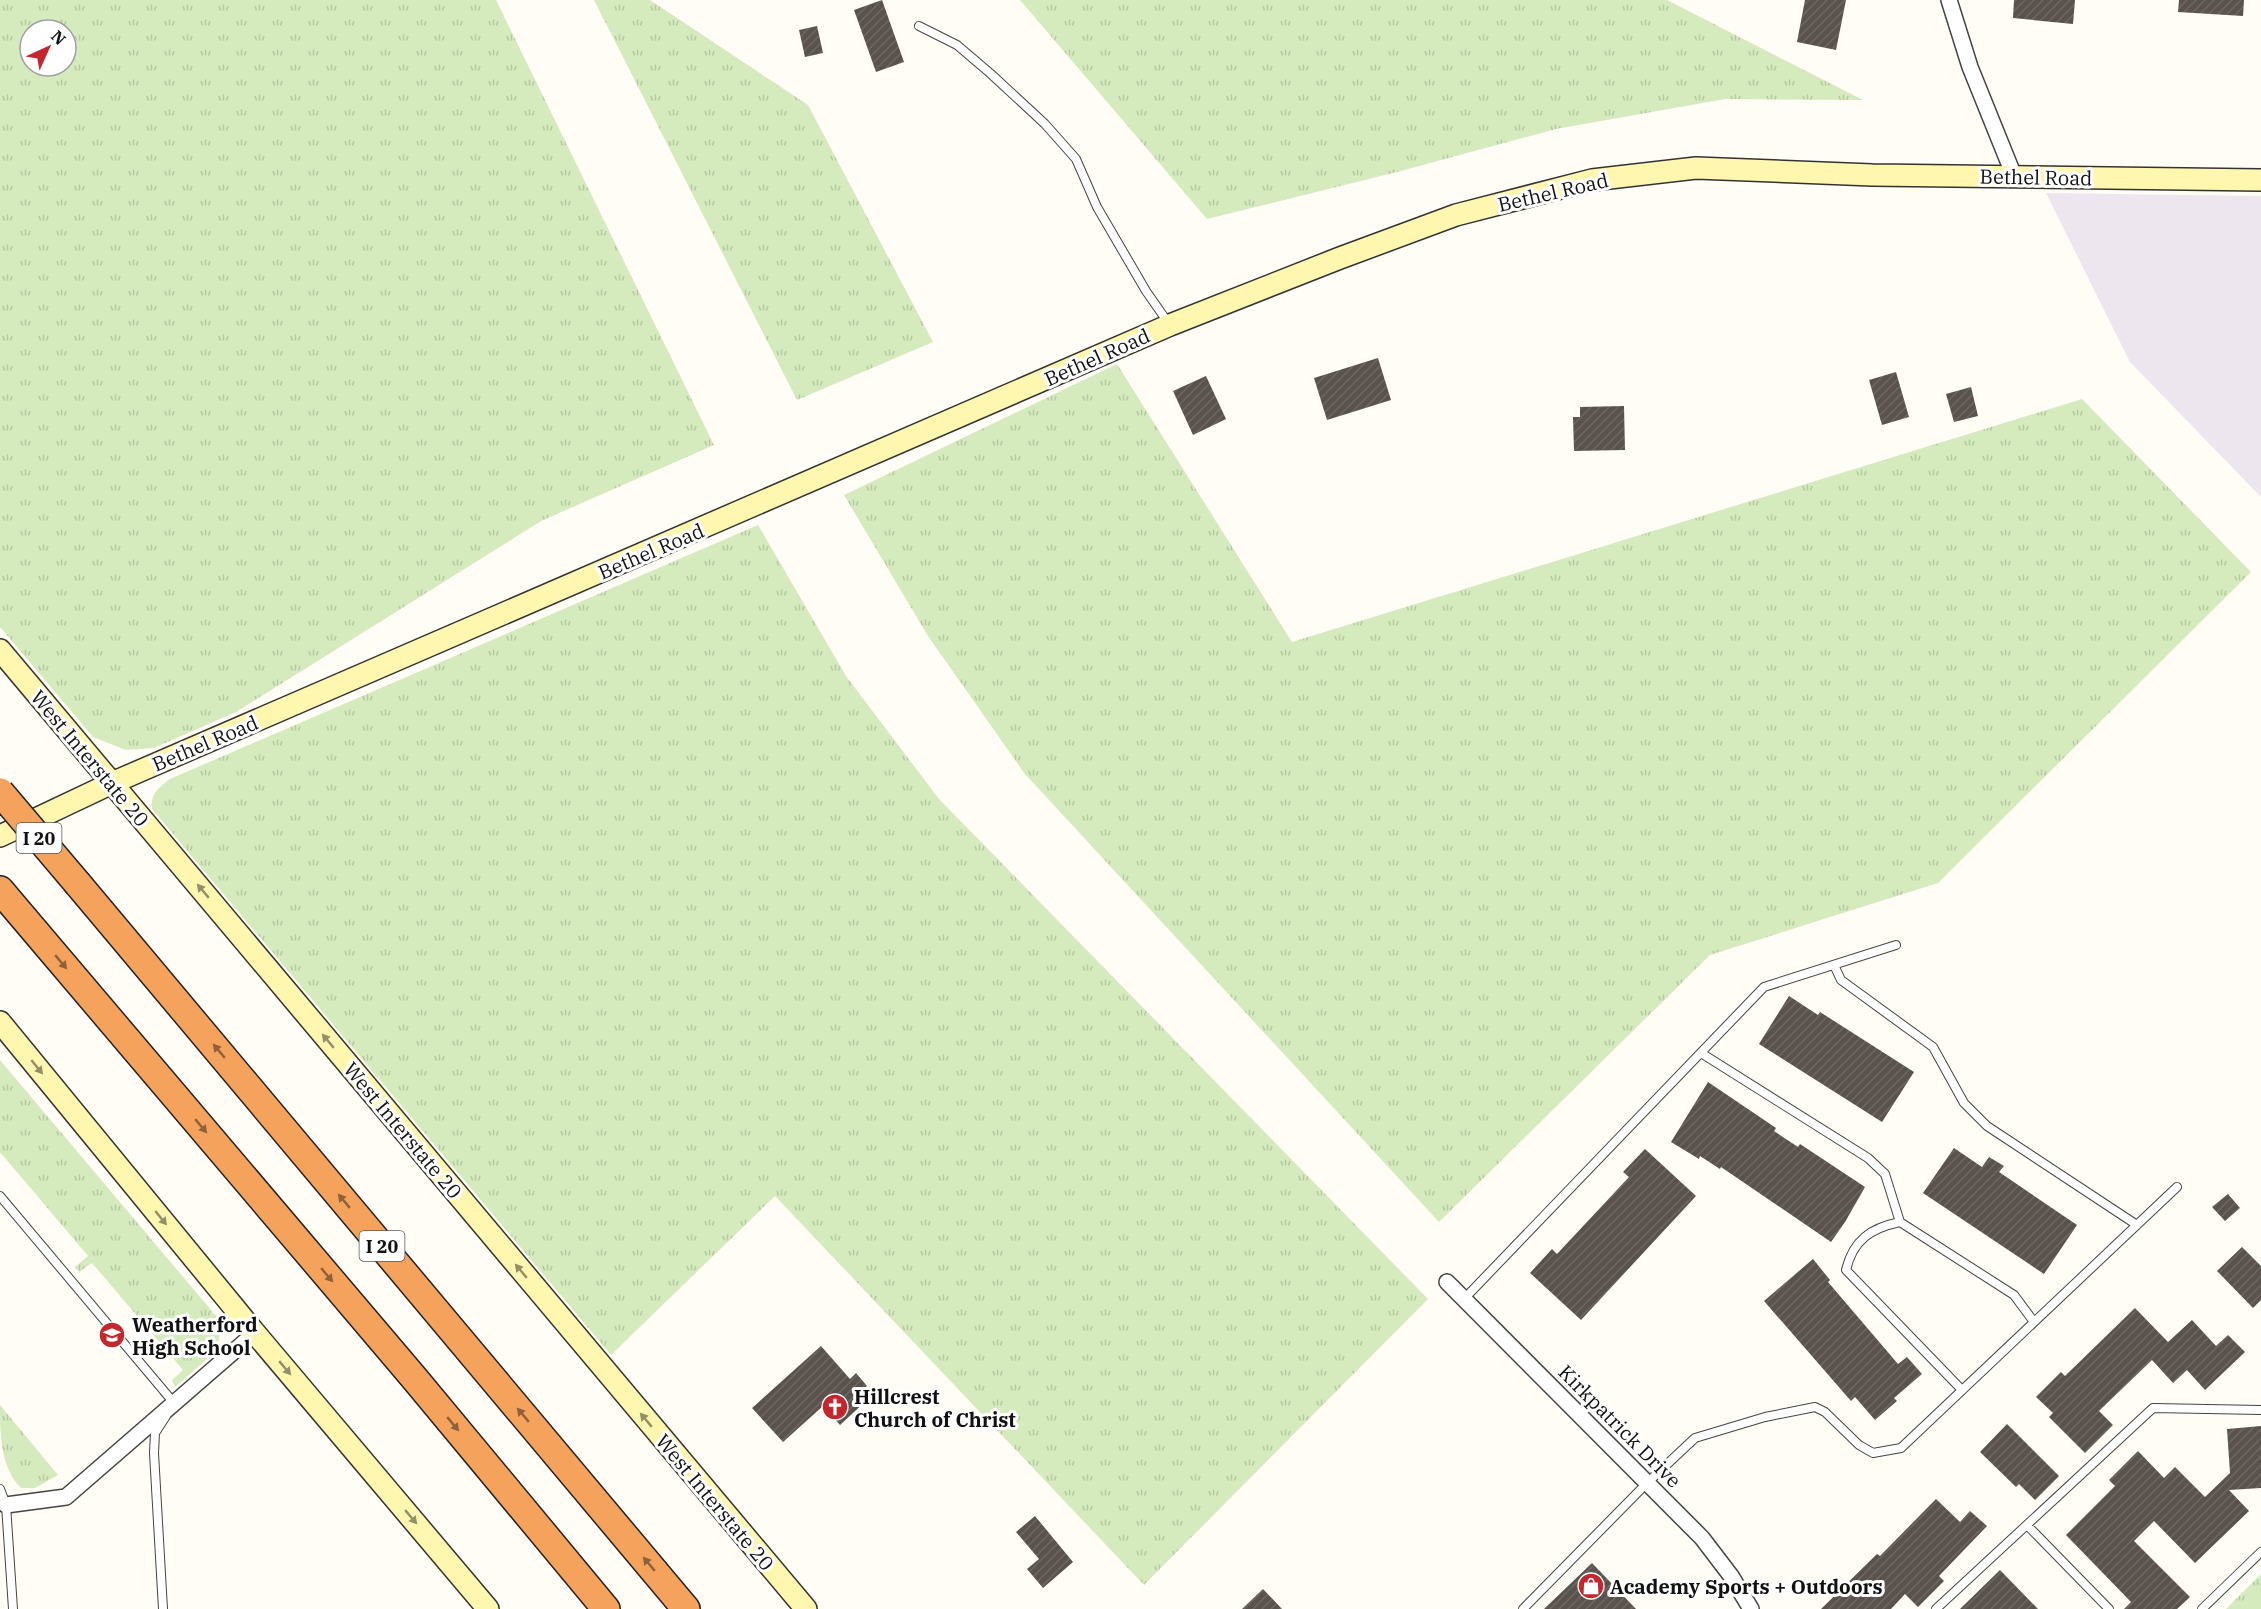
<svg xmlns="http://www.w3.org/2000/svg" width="2261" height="1609" viewBox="0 0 2261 1609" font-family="'IBM Plex Serif',serif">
  <defs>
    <pattern id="grass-tufts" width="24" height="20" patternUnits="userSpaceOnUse" patternTransform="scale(1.5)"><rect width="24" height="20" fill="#d5ebbd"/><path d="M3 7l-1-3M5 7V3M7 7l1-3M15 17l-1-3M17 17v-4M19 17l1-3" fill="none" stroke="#b6c8a1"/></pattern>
    <pattern id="building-hatch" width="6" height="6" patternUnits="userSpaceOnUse" patternTransform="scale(1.5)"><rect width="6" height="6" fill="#5a524d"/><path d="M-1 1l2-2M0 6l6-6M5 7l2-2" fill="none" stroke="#6d6662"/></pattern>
  </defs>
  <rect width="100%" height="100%" fill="#fffdf5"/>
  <path fill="#eee6ef" d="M 2046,193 L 2261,196 L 2261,497 L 2130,362 Z"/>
  <path fill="url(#grass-tufts)" fill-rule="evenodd" d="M 0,0 L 496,0 L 714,445 L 541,521 L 236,712 L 154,748 L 126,750 L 93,737 L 0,627 ZM 30,30 L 66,30 L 66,66 L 30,66 Z
    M 594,0 L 650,0 L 808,105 L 933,342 L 797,400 Z
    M 1020,0 L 1667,0 L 1863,100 L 1725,99 L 1556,129 L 1397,172 L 1207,219 Z
    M 1117,364 L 1292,642 L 2082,399 L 2251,572 L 1938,883 L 1710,955 L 1439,1222 L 1025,774 L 928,636 L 844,495 Z
    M 758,525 L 846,676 L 939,799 L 1428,1299 L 1144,1585 L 775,1196 L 611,1355 L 152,809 C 150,794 158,788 170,779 Z
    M 0,1060 L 222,1323 L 218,1343 L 206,1360 L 175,1387 L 172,1380 L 183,1370 L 92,1263 L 79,1272 L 75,1267 L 88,1256 L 0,1152 Z
    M 0,1405 L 58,1475 L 35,1488 L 21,1488 C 0,1467 0,1433 0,1405 Z
    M 2261,1574 L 2261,1609 L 2226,1609 Z"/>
  <path fill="url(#building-hatch)" d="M 882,0 L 904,62 L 876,72 L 854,10 Z
    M 1805,0 L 1846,0 L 1836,50 L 1797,42 Z
    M 2014,0 L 2075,0 L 2073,24 L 2013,18 Z
    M 2179,0 L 2244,0 L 2243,16 L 2178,12 Z
    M 817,26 L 823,53 L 805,57 L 799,30 Z
    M 1378,358 L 1391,400 L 1327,420 L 1314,378 Z
    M 1896,372 L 1909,417 L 1882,425 L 1869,380 Z
    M 1206,376 L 1226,419 L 1193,435 L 1173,391 Z
    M 1971,387 L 1978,416 L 1954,422 L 1946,394 Z
    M 1624,406 L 1625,450 L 1574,451 L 1573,417 L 1580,417 L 1580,407 Z
    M 1789,996 L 1818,1015 L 1820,1012 L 1914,1072 L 1882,1122 L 1759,1044 Z
    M 1708,1082 L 1776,1128 L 1774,1131 L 1798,1147 L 1800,1144 L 1865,1187 L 1845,1222 L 1831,1242 L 1721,1167 L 1720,1169 L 1700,1156 L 1699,1159 L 1671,1142 Z
    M 1954,1148 L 1982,1167 L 1989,1157 L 2004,1166 L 1999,1172 L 2077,1225 L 2044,1274 L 1923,1193 Z
    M 1645,1149 L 1696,1196 L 1581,1320 L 1530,1273 L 1552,1249 L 1557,1254 L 1629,1177 L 1623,1172 Z
    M 2228,1194 L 2240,1208 L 2225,1221 L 2212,1207 Z
    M 2242,1247 L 2261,1266 L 2261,1300 L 2253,1308 L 2217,1271 Z
    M 1813,1259 L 1830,1280 L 1828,1282 L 1898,1364 L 1907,1357 L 1922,1374 L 1894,1398 L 1897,1401 L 1875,1420 L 1855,1397 L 1851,1401 L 1764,1301 Z
    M 2135,1308 L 2168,1342 L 2192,1320 L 2216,1346 L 2228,1335 L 2245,1352 L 2205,1390 L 2187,1370 L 2173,1383 L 2152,1360 L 2099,1411 L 2113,1425 L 2085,1453 L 2049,1417 L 2053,1413 L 2036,1397 L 2061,1372 L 2065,1376 Z
    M 821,1346 L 850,1379 L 856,1373 L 867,1386 L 860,1392 L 867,1400 L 840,1425 L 823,1406 L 783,1442 L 752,1408 Z
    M 2007,1424 L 2059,1476 L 2035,1500 L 2019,1484 L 2016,1487 L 1980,1452 Z
    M 2261,1426 L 2261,1488 L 2229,1490 L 2249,1511 L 2195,1563 L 2154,1521 L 2134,1541 L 2190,1597 L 2177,1609 L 2124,1609 L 2131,1602 L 2066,1535 L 2115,1486 L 2109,1480 L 2138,1451 L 2164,1478 L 2175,1467 L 2205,1497 L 2230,1473 L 2227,1429 Z
    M 1936,1499 L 1960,1522 L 1970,1511 L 1987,1526 L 1939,1576 L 1944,1581 L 1918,1607 L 1905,1594 L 1891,1609 L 1821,1609 L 1877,1554 L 1880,1556 Z
    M 1035,1516 L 1073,1562 L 1043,1588 L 1027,1569 L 1039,1559 L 1016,1532 Z
    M 1592,1563 L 1636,1609 L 1544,1609 Z
    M 2000,1570 L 2038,1609 L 1960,1609 Z
    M 1263,1589 L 1282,1609 L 1242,1609 Z"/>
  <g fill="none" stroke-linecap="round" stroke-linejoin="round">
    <defs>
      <path id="service" d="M 919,26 L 957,45 L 991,74 L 1045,124 L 1076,159 L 1097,207 L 1146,291 L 1169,324
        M 1834,965 L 1841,980 L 1933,1047 L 1964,1103 L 1987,1126 L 2137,1225
        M 1701,1053 L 1868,1158 L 1885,1174 L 1900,1222
        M 0,1196 L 174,1403
        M 1464,1299 L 1764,987 L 1896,945
        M 1962,1390 L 1846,1270 C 1853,1240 1871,1228 1900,1222 L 2014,1295 L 2034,1322
        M 0,1489 L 6,1505 L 13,1609
        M 2027,1525 L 2109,1609
        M 163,1609 L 154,1453 L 155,1433 L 166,1416
        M 1523,1609 L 1647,1483 L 1695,1438 L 1765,1417 L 1815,1407 L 1825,1412 L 1859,1445 L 1873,1453 L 1901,1448 L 2177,1187
        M 1936,1609 L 2153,1408 L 2261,1410
        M 2202,1609 L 2261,1552"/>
      <path id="minor" d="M 1949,0 L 1970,67 L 2014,176
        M 1447,1282 L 1702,1538 L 1731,1576 L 1751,1609
        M 6,1505 L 66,1497 L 255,1333"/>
      <path id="secondary" d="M 0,650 L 806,1609
        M 0,836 L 112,783 L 1170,325 L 1340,258 L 1456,215 L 1592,180 L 1696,168 L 1872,175 L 2261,180
        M 0,1022 L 255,1333 L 488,1609"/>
      <path id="motorway" d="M 78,884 L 686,1609
        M 0,890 L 415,1379 L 606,1609"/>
    </defs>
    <use href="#service" stroke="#444" stroke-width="10"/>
    <use href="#minor" stroke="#444" stroke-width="18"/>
    <use href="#secondary" stroke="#333" stroke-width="24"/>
    <use href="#motorway" stroke="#222" stroke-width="30"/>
    <use href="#service" stroke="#fff" stroke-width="8"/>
    <use href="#minor" stroke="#fff" stroke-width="15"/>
    <use href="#secondary" stroke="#fff6b0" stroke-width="21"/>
    <use href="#motorway" stroke="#f5a25d" stroke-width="27"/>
    <defs>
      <path id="motorway-bridge" d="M 0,792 L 78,884"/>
    </defs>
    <use href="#motorway-bridge" stroke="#222" stroke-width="30" stroke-linecap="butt"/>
    <use href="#motorway-bridge" stroke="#f5a25d" stroke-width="27"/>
  </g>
  <defs><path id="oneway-solid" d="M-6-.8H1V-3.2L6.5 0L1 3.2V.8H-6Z" transform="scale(1.5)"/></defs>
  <g fill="#948f68">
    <use href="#oneway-solid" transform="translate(203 891) rotate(-130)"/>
    <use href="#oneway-solid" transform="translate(328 1041) rotate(-130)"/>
    <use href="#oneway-solid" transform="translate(37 1067) rotate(51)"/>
    <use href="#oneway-solid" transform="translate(161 1218) rotate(51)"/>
    <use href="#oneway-solid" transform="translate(521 1271) rotate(-130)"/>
    <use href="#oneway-solid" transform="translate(285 1368) rotate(50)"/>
    <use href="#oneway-solid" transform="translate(646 1420) rotate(-130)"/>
    <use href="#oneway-solid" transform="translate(411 1517) rotate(50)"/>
  </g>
  <g fill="#8e613b">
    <use href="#oneway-solid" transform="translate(61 962) rotate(50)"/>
    <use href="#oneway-solid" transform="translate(219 1051) rotate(-130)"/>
    <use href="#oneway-solid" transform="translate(201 1126) rotate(50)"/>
    <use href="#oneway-solid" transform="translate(344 1201) rotate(-130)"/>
    <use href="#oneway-solid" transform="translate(327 1275) rotate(50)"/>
    <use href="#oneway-solid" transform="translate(523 1415) rotate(-130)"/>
    <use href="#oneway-solid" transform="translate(453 1424) rotate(50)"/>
    <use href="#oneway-solid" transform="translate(649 1564) rotate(-130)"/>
  </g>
  <defs>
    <symbol id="school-disc" viewBox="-11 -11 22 22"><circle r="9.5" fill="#c4262e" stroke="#fff"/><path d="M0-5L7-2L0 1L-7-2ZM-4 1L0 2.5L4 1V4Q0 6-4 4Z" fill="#fff"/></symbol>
    <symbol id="church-disc" viewBox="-11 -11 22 22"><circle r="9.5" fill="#c4262e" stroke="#fff"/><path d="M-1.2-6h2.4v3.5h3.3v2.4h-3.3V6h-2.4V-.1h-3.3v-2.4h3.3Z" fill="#fff"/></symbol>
    <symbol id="shop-disc" viewBox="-11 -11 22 22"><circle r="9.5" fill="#c4262e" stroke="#fff"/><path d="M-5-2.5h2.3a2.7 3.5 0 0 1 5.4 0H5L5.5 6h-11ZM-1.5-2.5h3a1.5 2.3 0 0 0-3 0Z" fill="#fff"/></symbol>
  </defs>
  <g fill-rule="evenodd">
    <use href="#school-disc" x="97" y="1320" width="30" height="30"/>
    <use href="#church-disc" x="820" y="1392" width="30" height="30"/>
    <use href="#shop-disc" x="1576" y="1571" width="30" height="30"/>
  </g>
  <g text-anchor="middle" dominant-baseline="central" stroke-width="6" stroke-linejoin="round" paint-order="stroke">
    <g fill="#fff" stroke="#585858" stroke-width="1.5">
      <rect x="16.5" y="823" width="45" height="30" rx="4.5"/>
      <rect x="359.5" y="1231" width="45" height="30" rx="4.5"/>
    </g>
    <g font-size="18" font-weight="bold" fill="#111">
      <text x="39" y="838">I 20</text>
      <text x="382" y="1246">I 20</text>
    </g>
    <g font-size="20" fill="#111" stroke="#fff">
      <text transform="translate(2036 177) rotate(1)">Bethel Road</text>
      <text transform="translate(1553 192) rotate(-13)">Bethel Road</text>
      <text transform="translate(1097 357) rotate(-24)">Bethel Road</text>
      <text transform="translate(651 551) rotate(-23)">Bethel Road</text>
      <text transform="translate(205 743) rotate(-23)">Bethel Road</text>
      <text transform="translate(90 758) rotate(50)">West Interstate 20</text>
      <text transform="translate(403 1130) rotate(50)">West Interstate 20</text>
      <text transform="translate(1620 1426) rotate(45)">Kirkpatrick Drive</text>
      <text transform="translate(715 1502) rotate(50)">West Interstate 20</text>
    </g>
    <g font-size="20" font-weight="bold" fill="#111" stroke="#fff" text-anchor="start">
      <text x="132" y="1324">Weatherford<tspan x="132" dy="23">High School</tspan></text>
      <text x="854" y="1396">Hillcrest<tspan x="854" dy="23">Church of Christ</tspan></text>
      <text x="1610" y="1586">Academy Sports + Outdoors</text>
    </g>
  </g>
  <g transform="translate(48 48) rotate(45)"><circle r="28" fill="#ffffff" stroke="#a0a0a0" stroke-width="1.5"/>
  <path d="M0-4.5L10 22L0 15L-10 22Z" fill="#c4262e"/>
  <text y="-9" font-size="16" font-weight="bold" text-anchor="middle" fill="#111111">N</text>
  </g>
</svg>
